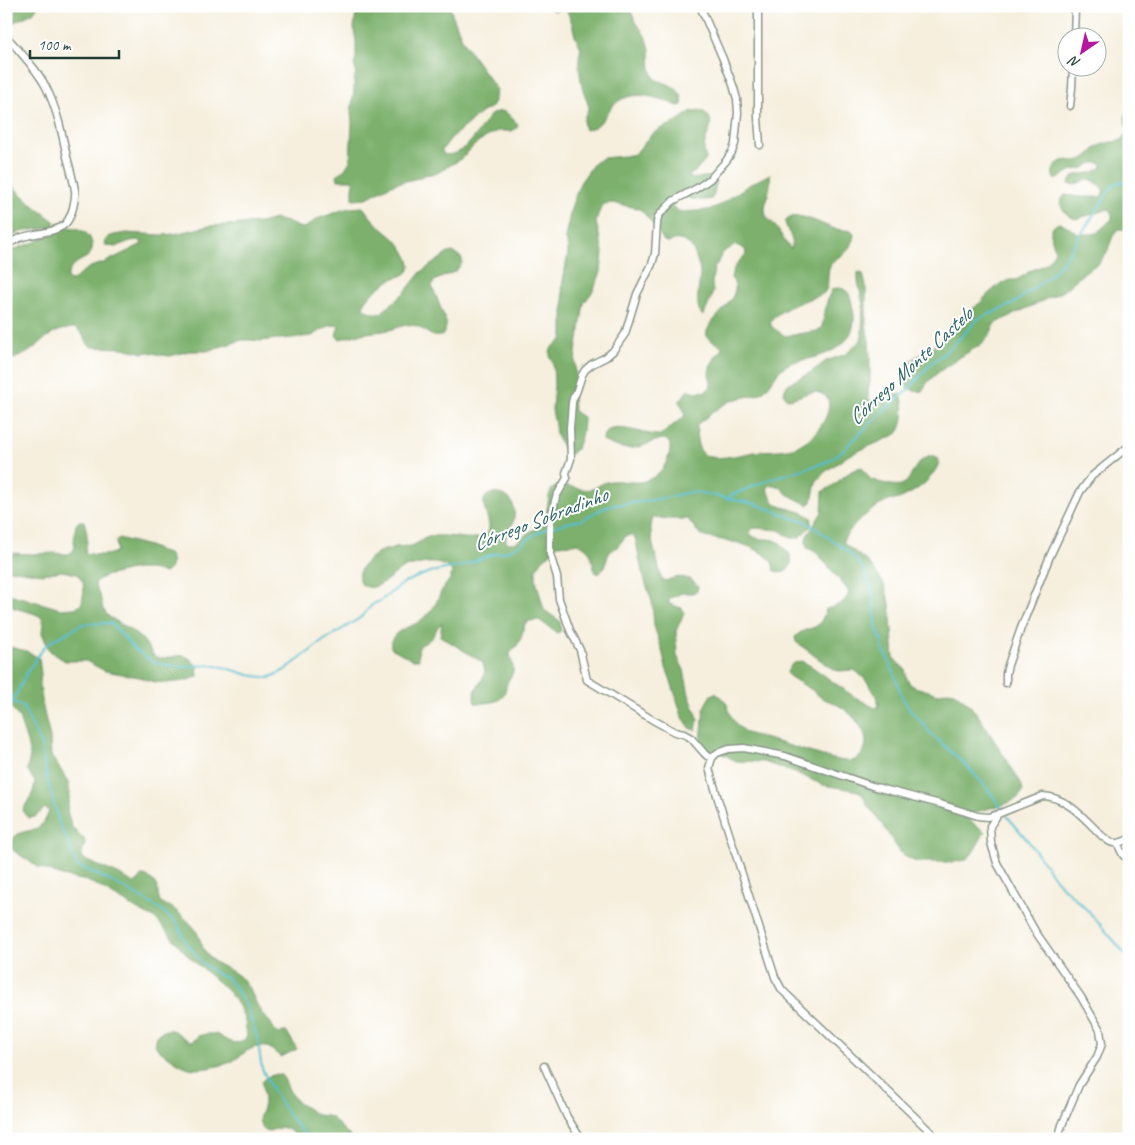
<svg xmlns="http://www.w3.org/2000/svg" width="1135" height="1145" viewBox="0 0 1135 1145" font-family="Caveat,sans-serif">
  <rect width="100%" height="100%" fill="#fff"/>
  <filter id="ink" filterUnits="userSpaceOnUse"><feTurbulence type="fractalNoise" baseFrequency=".02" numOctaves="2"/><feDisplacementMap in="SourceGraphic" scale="10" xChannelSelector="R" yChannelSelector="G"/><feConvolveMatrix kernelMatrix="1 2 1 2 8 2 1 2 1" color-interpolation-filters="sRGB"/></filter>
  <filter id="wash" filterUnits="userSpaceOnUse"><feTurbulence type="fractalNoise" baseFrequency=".0096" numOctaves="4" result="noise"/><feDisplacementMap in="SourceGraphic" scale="20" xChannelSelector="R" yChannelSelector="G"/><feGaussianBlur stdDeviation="1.12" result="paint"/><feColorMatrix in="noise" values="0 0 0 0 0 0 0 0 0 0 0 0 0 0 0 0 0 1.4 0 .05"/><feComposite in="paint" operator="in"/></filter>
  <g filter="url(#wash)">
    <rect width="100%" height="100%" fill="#f6efde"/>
    <path fill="#7bb06c" stroke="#4d7650" d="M 16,6 L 38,6 L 33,13 L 6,26 L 6,11 Z
      M 357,6 L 449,6 L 463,41 L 470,52 L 496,89 L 495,99 L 491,107 L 482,112 L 451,138 L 442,150 L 443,154 C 460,159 475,137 483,125 C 486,120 489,115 494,113 C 498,111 502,111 506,112 L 518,124 L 517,128 L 512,131 L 498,131 L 479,141 L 461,159 L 437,173 L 424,175 L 419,178 L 397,183 L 389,186 L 367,198 L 353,199 L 353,188 L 354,184 L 352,180 L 338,180 L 337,175 L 345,169 L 350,161 L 352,122 L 351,113 L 354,90 L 354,80 L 356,72 L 354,64 L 356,59 L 356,42 L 354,27 Z
      M 547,6 L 630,6 C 632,21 643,29 648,42 C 653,55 647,69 656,80 C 668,83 685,90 682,105 L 678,106 C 658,97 628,87 611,108 C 603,118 600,128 585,130 C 581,121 585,116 589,107 L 582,87 L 579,67 L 579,57 L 581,48 L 575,36 L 572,23 L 567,11 L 564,8 L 555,11 L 550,9 Z
      M 1129,109 L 1129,229 L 1119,229 L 1113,236 L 1107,252 L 1099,263 L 1086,271 L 1063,291 L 994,324 C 989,344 975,347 959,358 C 949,365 937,372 929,381 C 926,384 924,388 922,391 C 913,393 913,389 906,387 L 909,365 L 911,361 L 915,357 L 929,351 L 935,344 L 939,341 L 947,332 L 958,324 L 969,312 L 981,302 L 988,294 L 1000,284 L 1010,280 L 1016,280 L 1025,275 L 1029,271 L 1038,268 L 1047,263 L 1055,251 C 1053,240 1045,229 1059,223 L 1064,224 L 1078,234 L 1092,234 L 1097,233 L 1112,219 L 1112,213 L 1109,209 L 1076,219 C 1068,217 1063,211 1060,203 L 1062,199 L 1065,195 L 1080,197 L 1100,197 L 1103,193 L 1103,189 C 1089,175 1090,179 1074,185 L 1069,184 C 1072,171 1085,175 1094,172 C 1096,171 1100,168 1102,167 L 1101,163 L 1092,163 L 1084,168 L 1070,171 L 1058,179 L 1054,179 C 1052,174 1052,171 1055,167 C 1062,155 1073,164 1083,159 C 1090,156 1093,150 1099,146 C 1106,142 1114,142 1122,140 L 1128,132 C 1125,123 1123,118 1129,109 Z
      M 700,110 C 722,120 703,135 704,152 C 705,154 706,157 706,160 L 696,171 L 688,177 C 698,182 708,171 716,181 L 714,195 L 711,199 C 704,201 695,200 689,198 C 679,195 678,192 669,200 L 674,208 L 678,211 L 683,212 L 708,210 L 718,206 L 747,186 L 770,174 C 772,187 766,197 765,209 C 765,212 765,214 767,217 C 769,220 773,223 775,226 C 781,233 784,242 791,249 C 795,239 787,231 785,222 C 796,207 822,226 836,229 C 841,230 847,230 852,231 L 854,235 C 853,242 849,250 843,255 C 838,258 834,259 831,264 C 825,273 831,285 824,293 C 820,296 814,297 809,299 C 799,303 775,312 770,322 L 772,327 L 776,330 L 785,336 L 817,331 L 821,328 L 823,323 L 824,314 L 828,298 L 832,289 C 839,287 845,288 849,294 C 851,298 852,304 853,309 C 859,336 840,350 816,357 C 807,360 795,360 787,365 C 775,371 772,386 761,393 C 752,397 740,397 731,401 C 720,406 706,417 697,425 C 696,435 696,452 707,456 C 719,461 747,453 760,451 C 772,450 787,451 798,446 C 804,442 812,438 816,432 C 824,423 838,400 820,393 C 810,389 798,399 787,399 L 784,394 L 785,389 L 788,384 L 811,372 L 826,361 L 846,354 L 861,340 L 862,335 L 863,305 L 858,281 L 858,272 L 863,274 L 866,286 L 866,325 L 869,341 L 870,357 L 870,383 L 868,390 L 869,400 L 874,402 C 885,397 886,391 900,394 C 906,401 904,423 899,431 C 898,433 896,434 893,436 L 849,455 L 825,472 L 816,482 L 812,502 L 808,505 L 787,494 L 780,487 L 775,485 L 770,485 L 767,489 C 770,493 771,499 775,503 C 780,509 802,509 812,518 L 811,526 L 800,537 L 796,538 L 791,538 L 779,530 L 756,528 L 751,529 L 750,533 C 756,543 769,536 779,542 C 781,543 783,547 784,548 C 787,551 790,554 791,558 C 793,569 783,577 774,570 L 772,561 L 765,555 L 753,548 L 739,543 L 705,537 L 697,531 L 688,519 L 668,519 L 653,517 C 646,538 659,558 661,579 L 666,581 C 677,575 690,576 698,586 L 697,591 L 692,593 L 682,593 L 669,599 L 669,604 L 682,608 L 684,613 L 676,631 L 677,656 L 684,670 L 689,695 L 697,715 L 698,720 L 696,730 L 691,729 L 682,716 L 670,678 L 666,668 L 662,650 L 654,626 L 652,602 L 642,572 L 635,537 L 631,535 L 626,536 L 617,547 L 609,552 L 605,566 L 599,574 L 595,572 C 590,557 594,551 578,543 L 572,544 L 557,545 L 550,554 L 543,559 L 537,568 L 536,573 L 536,580 L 544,610 L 560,621 L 561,631 L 557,633 L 539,620 L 530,621 L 525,623 C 523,635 519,646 510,653 C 510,658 513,663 513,668 C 514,674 509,678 507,683 C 506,686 506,690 504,694 C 499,704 485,703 475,703 C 469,686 492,680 482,662 L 440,636 L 442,623 C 436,627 436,632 432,637 C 423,648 416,640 419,660 L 413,660 L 391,648 C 388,633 406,628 417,623 C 421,620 426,616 429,613 C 435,607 438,599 441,592 C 445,584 452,580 452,571 C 441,560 427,562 413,566 C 408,567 411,565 406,567 C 394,571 377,595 363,585 C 361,584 359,582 359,579 C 356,569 370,558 377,553 C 382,550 390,549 395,547 C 401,546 409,547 414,545 C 421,541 426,536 435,536 C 449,534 471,542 484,536 C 496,529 482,511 484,500 C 487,489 508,494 512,502 C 515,509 515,518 512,525 C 509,531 505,534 506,542 C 516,546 521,538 528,533 C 534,529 542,526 548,523 C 545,516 547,511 548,504 C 550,470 573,493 592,489 C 597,488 601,483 606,482 C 617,479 629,483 640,482 C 646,481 655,477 659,473 C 665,468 671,453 670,446 C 670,442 668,442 665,439 C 659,439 656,441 650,443 C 631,451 621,450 603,441 C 602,416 646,436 659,435 C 664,434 668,429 672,426 C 681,418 691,418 679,402 L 688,390 C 697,392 711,395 711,382 C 711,379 709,376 709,374 C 709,365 717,354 723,348 C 719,344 709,341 707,336 C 702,322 749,297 731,278 C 732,268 739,261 746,254 L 745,249 L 736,245 L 722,253 L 721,258 L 714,268 L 712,283 L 713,292 L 708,306 L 703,316 C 693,306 700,287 700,274 C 700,267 697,261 695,255 C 693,248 690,244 683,241 C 677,239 674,239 669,243 L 664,241 L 654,225 L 641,210 L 637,208 L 613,203 L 604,204 L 599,212 L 596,222 L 603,252 L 601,272 L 593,291 L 584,303 L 580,330 L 577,345 L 575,362 L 576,378 L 573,393 L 574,411 L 583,417 C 583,429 581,447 571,454 L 566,451 L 560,443 L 556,435 L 555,425 L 552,410 L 554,385 L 553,362 L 550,357 L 550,352 L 552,347 L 561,341 L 563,337 L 563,311 L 564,306 L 562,286 L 568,253 L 567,242 L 565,237 L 572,205 L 580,183 L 594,163 L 603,158 L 624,156 L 635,154 L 651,135 L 660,129 L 674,123 L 690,112 Z
      M 6,179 C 13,185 17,191 23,196 C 33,206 44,213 55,222 L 53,227 L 20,232 L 6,241 Z
      M 363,207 C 369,215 376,224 384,230 C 392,237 400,242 405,252 C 408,257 412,265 409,270 C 406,276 397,277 392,279 C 383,284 364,298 363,308 C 369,312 374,314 381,313 L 405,292 L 421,272 L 448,253 L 453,252 L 462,258 L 462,263 L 456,271 L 434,281 L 432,286 L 446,321 L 446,326 L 443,335 C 430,341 423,325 411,325 C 404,324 396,329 389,330 C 380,332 370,332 361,334 C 354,335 347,338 339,339 L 336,335 L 339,326 L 334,325 L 329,326 L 312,336 L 281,339 L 276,339 L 261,341 L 252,340 L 242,340 L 207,351 L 189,351 L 170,356 L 161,355 L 149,352 L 144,353 L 123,348 L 92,347 C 85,344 85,335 78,330 C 75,327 71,328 67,329 C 47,332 43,343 27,353 C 20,357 13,358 6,363 L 6,250 L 15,249 L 35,242 L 67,227 C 74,227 81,229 86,233 C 90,236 91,240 92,244 C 94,257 83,258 75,264 C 71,267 68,273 67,278 L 70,281 L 75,279 L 82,272 L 90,267 L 106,262 L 142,244 L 140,240 L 130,241 L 116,247 L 106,246 L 105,241 L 108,237 L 114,235 L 126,233 L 162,235 L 174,234 L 209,226 L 260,223 L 275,219 L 287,222 L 301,228 L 306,227 L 317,219 L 345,209 L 350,208 Z
      M 932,456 L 937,458 L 939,463 C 932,480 917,491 901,498 C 897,500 893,500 889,501 C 874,506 850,526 843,541 L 846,545 L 869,563 L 884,584 L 890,604 L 894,658 L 897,662 L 905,669 L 907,679 L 910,684 L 915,687 L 938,694 L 948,691 L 954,692 L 968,703 L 978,715 L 1020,781 C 1021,785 1024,788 1022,792 C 1018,806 979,808 967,816 C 971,824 979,826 985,832 L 972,854 L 965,860 L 955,862 L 919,862 L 914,861 L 909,859 L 900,852 L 880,821 L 867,805 L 864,797 L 861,793 L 858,791 L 823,785 L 801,775 L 764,762 L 736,761 L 719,752 L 705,750 L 701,746 L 701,742 L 704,708 L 706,703 L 711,695 L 715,693 C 731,702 726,708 734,721 C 737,726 742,729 746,733 C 767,739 788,745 809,752 C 821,755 833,760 846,761 C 853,762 858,759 862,754 C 875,736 853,714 838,705 C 833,702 828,701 824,699 C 819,697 816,693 812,690 C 804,685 796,681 789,676 L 787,672 L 792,664 L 801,661 L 811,666 L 853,696 L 875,708 L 879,706 C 876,691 866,678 854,670 L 839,671 L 834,670 L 796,642 L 795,637 C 803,628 813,630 819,624 C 823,619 824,614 826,609 C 836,606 845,604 849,593 L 847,589 L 816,552 L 807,548 L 806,540 L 807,536 L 822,512 L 823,491 C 837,486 846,470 862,467 L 870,479 C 878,482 894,487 901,485 C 914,481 912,459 932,456 Z
      M 79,521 L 84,521 C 88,535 88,539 85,553 C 95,555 109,557 117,551 L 116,542 L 119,538 L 149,546 L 170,555 C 172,563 173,569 165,573 L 150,569 L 136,569 L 105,576 L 96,581 L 95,586 L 101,599 L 103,609 L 108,616 L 129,629 L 143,640 L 155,657 C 173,663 181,645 197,666 L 198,676 L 194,678 L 184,681 L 168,683 L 154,682 L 139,677 L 105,671 L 86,661 L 65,661 L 50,651 L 47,645 L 42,633 L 43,621 L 41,617 C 30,610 17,611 6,604 L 6,593 L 61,609 L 75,608 L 80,606 L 82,602 L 84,591 L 83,582 L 77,574 L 62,571 L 42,574 L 16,570 L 6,570 L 6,553 L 31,554 L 55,553 L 64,554 L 69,554 L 73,551 L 75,547 L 74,542 L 75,530 L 76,525 Z
      M 6,646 L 26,651 L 39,658 L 41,674 L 40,683 L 43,708 L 50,737 L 51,756 L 64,775 L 68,783 L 70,794 L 67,811 L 72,827 L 84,839 L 85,844 L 82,853 L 82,857 L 87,861 L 118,874 L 134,883 L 139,881 L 141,876 C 146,876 148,877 152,880 C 162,889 155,898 162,904 C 165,906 165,905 169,906 C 174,908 192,924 195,929 C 202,940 201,950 211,959 C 220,967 236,971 243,980 C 251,989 254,1000 260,1010 C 262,1015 267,1018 270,1022 C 273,1026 274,1031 279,1034 L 283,1032 L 287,1032 L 297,1049 L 281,1057 L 268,1047 C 263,1047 258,1046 253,1048 C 244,1051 239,1058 231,1062 C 221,1066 199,1071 189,1068 C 182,1066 175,1061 169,1057 C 165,1054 160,1052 157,1048 C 153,1041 155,1035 161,1032 C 175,1025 179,1037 191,1042 L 195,1040 L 198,1036 L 206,1034 L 216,1034 L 226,1040 L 235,1043 L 244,1040 L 247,1036 L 245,1021 L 239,1006 L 230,994 L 219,983 L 190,958 L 156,919 L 140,911 L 96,885 L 87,881 L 62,876 L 38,867 L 14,851 L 10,847 C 14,827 30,835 41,825 C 45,822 47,816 49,811 L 45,808 L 35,817 L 29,818 L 25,815 L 23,810 L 33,792 L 35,782 L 27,770 L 30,756 L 27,742 L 19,718 L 8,703 L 6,698 Z
      M 276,1074 L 281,1075 L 284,1079 L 291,1094 L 297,1102 L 317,1115 L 327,1116 L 332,1118 L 353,1139 L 297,1139 L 291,1131 L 282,1127 L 269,1131 L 264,1130 C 254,1117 263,1115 264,1102 C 264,1096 262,1089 262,1081 L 267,1077 Z"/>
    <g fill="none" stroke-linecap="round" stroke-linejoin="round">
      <path stroke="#55bfd2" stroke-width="2" d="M 727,499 L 730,496 L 770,479 L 824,463 L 828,461 L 841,452 L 876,418 L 910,388 L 932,362 L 940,357 L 959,339 L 978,319 L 1013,304 L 1052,274 L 1068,254 L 1109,191 L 1116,183 L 1129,181
        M 552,527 L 565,523 L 582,520 L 598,511 L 609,506 L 659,499 L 690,492 L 701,493 L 755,504 L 775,511 L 791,518 L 805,521 L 846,550 L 854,557 L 863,569 L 872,589 L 877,630 L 882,641 L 883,649 L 894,673 L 902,697 L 908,707 L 926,727 L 930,733 C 957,757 982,778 1002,809
        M 12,701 L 23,707 L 35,731 L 41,746 L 47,778 L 61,829 L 66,837 L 76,865 L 109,880 L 159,908 L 174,921 L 178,925 L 186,942 L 202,963 L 220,976 L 226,977 L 236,989 L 247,1007 L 257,1037 L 262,1069 L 273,1091 L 290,1117 L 308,1139
        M 6,705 L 16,695 L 26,674 L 44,647 L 53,640 L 83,624 L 111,623 L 135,650 L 155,663 L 178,667 L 209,665 L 223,667 L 249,675 L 269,678 L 285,670 L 323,641 L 360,618 L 373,604 L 380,601 L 405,582 L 430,572 L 462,566 L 493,554 L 505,552 L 518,546 L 537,533 L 548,528
        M 1007,816 L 1029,842 L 1056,880 L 1089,912 L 1122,950 L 1129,960"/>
    </g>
  </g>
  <g filter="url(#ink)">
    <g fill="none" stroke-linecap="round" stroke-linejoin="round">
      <defs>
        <path id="minor" d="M 700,6 L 723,59 L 733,85 L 737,99 L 738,113 L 735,144 L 732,152 L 726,161 L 710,179 L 697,188 L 673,201 L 661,213 L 658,217 L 657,223 L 655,254 L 652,264 L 637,294 L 625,334 L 613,351 L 606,357 L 592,364 L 585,370 L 582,375 L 576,393 L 573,398 L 572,403 L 570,428 L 571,459 L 566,473 L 567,478 L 556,497 L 551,517 L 550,532 L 550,554 L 557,577 L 559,599 L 570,630 L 580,650 L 587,680 L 653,720 L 675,732 L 684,734 L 691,738 L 704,753 L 707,756 L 712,758
          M 758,6 L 758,118 L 760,145
          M 6,36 C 20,52 36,68 46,87 C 57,109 62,133 67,157 C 70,168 73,179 75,190 C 76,199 72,216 66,223 C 58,233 32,233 20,238 C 15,240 10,243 6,245
          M 1074,38 L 1075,6
          M 1070,106 L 1072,88 L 1073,68
          M 1006,683 L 1006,673 L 1008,665 L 1021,628 L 1050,556 L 1080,492 L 1092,476 L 1129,446
          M 998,814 L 990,826 L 991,843 L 997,863 L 1035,931 L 1081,997 L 1100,1030 L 1102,1044 L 1097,1057 L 1079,1085 L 1062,1125 L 1058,1139
          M 1117,843 L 1123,855 L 1129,860
          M 544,1066 L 567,1117 L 581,1139
          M 938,1139 L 782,990 L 775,977 L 718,799 L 709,768 L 712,758 L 717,753 L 729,749 L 744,748 L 785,756 L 872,786 L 940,804 L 978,816 L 988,817 L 998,814 L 1043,796 C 1067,797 1085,819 1101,835 C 1105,838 1109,843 1114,843 C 1119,844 1124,841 1129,839
          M 1050,1139 L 1052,1139"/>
      </defs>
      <use href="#minor" stroke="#8a9689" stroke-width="9"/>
      <use href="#minor" stroke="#fff" stroke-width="6"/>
    </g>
  </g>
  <g text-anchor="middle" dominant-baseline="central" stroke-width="4" stroke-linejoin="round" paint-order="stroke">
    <g font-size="21" font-style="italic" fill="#2f6463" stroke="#fff">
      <text transform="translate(910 366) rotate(-43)">Córrego Monte Castelo</text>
      <text transform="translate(540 519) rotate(-21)">Córrego Sobradinho</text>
    </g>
  </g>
  <rect width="1135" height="1145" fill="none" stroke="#fff" stroke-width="25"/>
  <g transform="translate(1082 52) rotate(214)"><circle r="24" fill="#ffffff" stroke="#a5b1ae"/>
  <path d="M0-4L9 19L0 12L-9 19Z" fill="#b5179e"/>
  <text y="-8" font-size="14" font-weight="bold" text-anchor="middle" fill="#1f3d34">N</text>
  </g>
  <path d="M30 50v8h89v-8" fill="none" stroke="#1f3d34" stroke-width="2.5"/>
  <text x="38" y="50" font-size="15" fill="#1f3d34" stroke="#ffffff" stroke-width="4" paint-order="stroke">100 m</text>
</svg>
